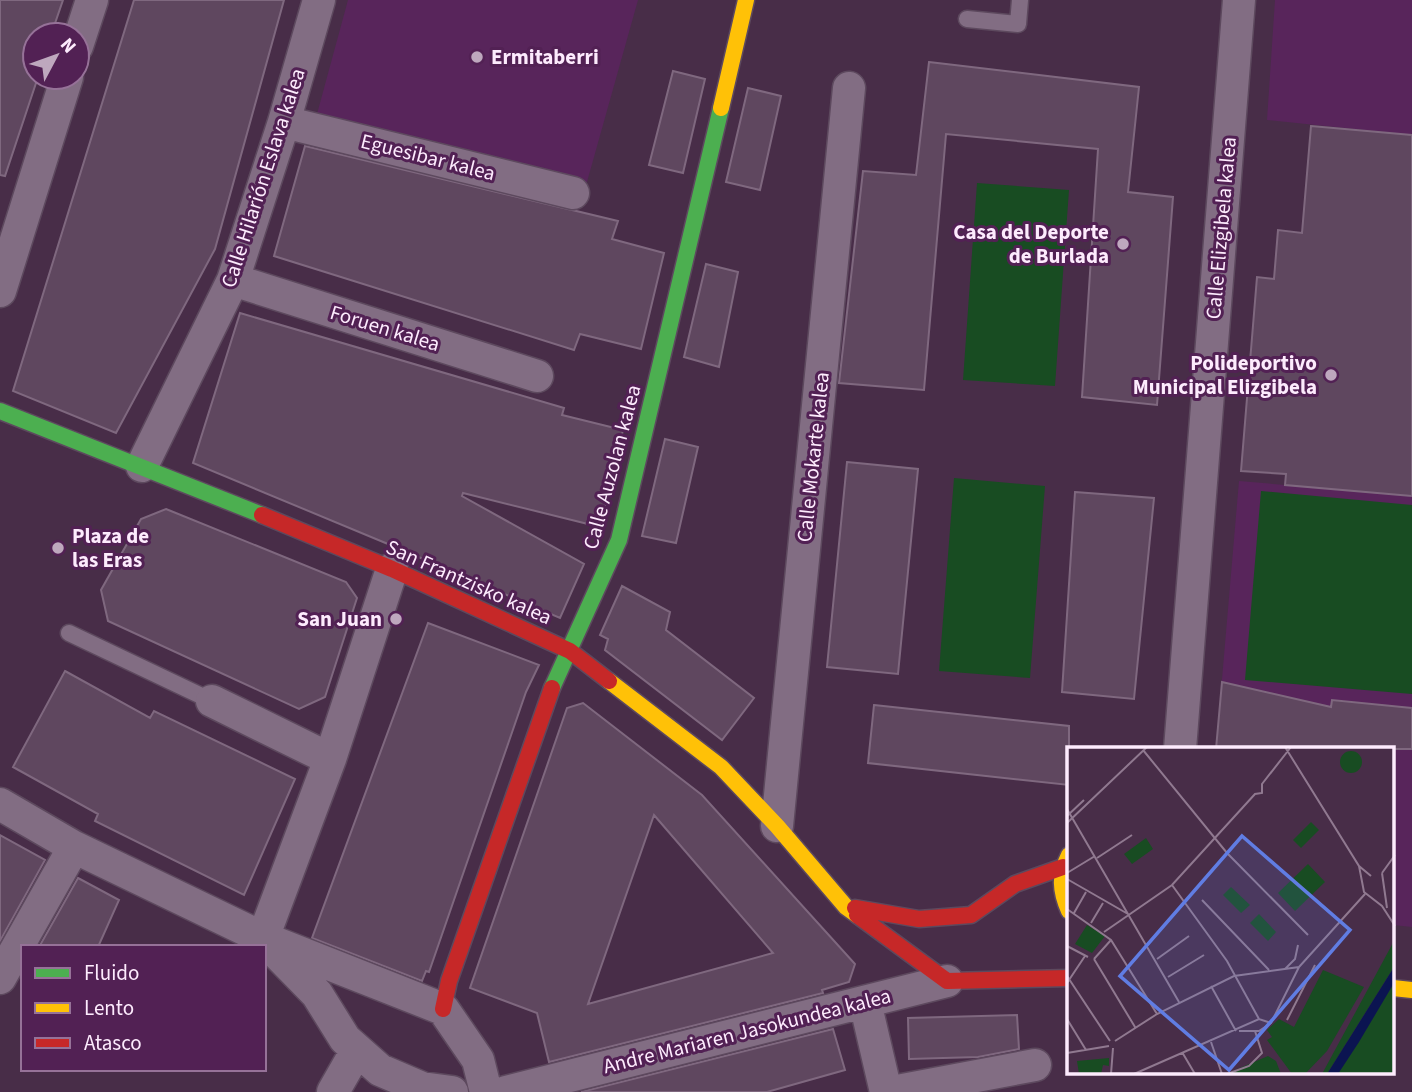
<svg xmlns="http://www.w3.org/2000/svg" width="1412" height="1092" viewBox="0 0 1412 1092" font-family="'Source Sans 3',sans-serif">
  <rect width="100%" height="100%" fill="#482d48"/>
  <path fill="#58255b" d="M 348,0 L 638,0 L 585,189 L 317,114 Z
    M 1275,0 L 1412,0 L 1412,135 L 1267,120 Z
    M 1239,481 L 1412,496 L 1412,927 L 1393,925 L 1393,749 L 1216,749 Z"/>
  <path fill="#184c22" d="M 977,183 L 1069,190 L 1055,386 L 963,380 Z
    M 954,478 L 1045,486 L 1030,678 L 939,671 Z
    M 1261,491 L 1412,505 L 1412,694 L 1245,680 Z"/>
  <path fill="#5f475f" stroke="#7f687f" stroke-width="2" fill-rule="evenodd" d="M 0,0 L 63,0 L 51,35 L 35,35 L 35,77 L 38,77 L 5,176 L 0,175 Z
    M 134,0 L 284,0 L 215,249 L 116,433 L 13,391 Z
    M 929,62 L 1139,87 L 1128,192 L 1173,197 L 1157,405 L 1082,397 L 1098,149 L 946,134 L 924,390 L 839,383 L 863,171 L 916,175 Z
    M 673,71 L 705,79 L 683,173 L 649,165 Z
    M 748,88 L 781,96 L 760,190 L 726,182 Z
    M 1311,126 L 1412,135 L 1412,496 L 1285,485 L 1286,474 L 1241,471 L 1257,277 L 1274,279 L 1278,230 L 1302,233 Z
    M 305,146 L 618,221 L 612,239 L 664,253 L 641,349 L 580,334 L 574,350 L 274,256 Z
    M 706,264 L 738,272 L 719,367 L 684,357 Z
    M 240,313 L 564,408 L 562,415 L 623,430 L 600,527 L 463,493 L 462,496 L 584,564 L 560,618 L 400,549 L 193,463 Z
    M 665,439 L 698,447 L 676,543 L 642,536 Z
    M 847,462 L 918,469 L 898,674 L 827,667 Z
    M 1075,492 L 1154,498 L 1134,699 L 1062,692 Z
    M 166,509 L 346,582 L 357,598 L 325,697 L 299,709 L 108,621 L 101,590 L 141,519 Z
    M 622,586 L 670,612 L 666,630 L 754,698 L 722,740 L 605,650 L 608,639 L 600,635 Z
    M 428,623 L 539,665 L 526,692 L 429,972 L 426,971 L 422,981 L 312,938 Z
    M 65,671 L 150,718 L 154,711 L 295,779 L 244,895 L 95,821 L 98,814 L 13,767 Z
    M 1222,682 L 1331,707 L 1332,700 L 1412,708 L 1412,749 L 1216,749 Z
    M 583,703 L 702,795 L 855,964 L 849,982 L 822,990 L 823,993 L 549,1062 L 537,1013 L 470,988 L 567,708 ZM 654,815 L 773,953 L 588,1004 Z
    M 874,705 L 1069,726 L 1069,785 L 868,763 Z
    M 0,835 L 45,860 L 0,941 Z
    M 78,878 L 119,900 L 98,947 L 39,947 Z
    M 1017,1015 L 1019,1049 L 978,1057 L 909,1059 L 908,1018 Z
    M 833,1029 L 845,1070 L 767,1092 L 581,1092 Z"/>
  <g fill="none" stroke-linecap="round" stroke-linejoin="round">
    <defs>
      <path id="lane" d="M 967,19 L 1018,24 L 1020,0
        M 69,633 L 212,701"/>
      <path id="street" d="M 77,46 L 92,0
        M 284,122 L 573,193
        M 233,280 L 537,376
        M 0,291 L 67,77
        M 142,466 L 233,280 L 284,122 L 319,0
        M 212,701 L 330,759
        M 1180,749 L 1239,0
        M 0,804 L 74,847 L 263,938 L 443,1009 L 478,1060 L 486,1092
        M 777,826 L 849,88
        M 263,938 L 330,759 L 392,569
        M 271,947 L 317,994 L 345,1039 L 380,1070 L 422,1088 L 452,1092
        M 0,978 L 74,847
        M 865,1002 L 886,1092
        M 333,1092 L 357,1050
        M 506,1092 L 947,981
        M 892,1092 L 1035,1065"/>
      <path id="fast" d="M 0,411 L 262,515
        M 552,688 L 619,540 L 721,108"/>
      <path id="slow" d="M 721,108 L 746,0
        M 609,681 L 721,767 L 777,826 L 846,907 L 857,915
        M 1069,855 C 1059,875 1060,891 1069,911
        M 1393,988 L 1412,990"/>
      <path id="jam" d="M 262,515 L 392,569 L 570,651 L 609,681
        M 855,908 L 919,919 L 971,915 L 1015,884 L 1063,867
        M 857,915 L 947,981 L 1069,978
        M 443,1009 L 449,981 L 552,688"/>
    </defs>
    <use href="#lane" stroke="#5d495e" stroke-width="19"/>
    <use href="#street" stroke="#5d495e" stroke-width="35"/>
    <use href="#fast" stroke="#5d495e" stroke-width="19"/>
    <use href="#slow" stroke="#5d495e" stroke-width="19"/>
    <use href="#jam" stroke="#5d495e" stroke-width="19"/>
    <use href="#lane" stroke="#826d83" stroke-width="16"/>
    <use href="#street" stroke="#826d83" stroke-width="32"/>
    <use href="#fast" stroke="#4caf50" stroke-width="16"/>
    <use href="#slow" stroke="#ffc107" stroke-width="16"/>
    <use href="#jam" stroke="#c62828" stroke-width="16"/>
  </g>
  <g fill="#bea8be" stroke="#522154" stroke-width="2.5">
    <circle cx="477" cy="57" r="7"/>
    <circle cx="1123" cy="244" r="7"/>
    <circle cx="1331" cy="375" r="7"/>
    <circle cx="58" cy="548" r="7"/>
    <circle cx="396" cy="619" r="7"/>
  </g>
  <g text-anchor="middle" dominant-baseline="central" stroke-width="6" stroke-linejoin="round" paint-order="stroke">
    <g font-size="21" font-weight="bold" fill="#fdebfd" stroke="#522154" text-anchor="end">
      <text x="491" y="57" text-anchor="start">Ermitaberri</text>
      <text x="1109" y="232">Casa del Deporte<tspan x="1109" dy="24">de Burlada</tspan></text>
      <text x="1317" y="363">Polideportivo<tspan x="1317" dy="24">Municipal Elizgibela</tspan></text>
      <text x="72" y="536" text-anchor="start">Plaza de<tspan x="72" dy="24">las Eras</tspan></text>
      <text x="382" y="619">San Juan</text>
    </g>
    <g font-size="21" fill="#fdebfd" stroke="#522154">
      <text transform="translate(428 157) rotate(14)">Eguesibar kalea</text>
      <text transform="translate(263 178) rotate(-72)">Calle Hilarión Eslava kalea</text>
      <text transform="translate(1221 228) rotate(-85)">Calle Elizgibela kalea</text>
      <text transform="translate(385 328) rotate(17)">Foruen kalea</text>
      <text transform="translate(813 457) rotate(-84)">Calle Mokarte kalea</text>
      <text transform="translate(612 467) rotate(-75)">Calle Auzolan kalea</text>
      <text transform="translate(469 582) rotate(24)">San Frantzisko kalea</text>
      <text transform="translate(747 1031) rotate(-14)">Andre Mariaren Jasokundea kalea</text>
    </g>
  </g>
  <g transform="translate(1067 747)">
    <rect width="327" height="327" fill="#482d48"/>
    <path d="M273 15a11 11 0 1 1 22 0a11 11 0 1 1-22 0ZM 244,75 L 252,83 L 234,101 L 226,93 ZM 79,91 L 86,102 L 65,117 L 57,107 ZM 241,117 L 258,135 L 228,164 L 211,146 ZM 164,140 L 183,158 L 174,166 L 156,148 ZM 192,167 L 209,185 L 201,194 L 183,176 ZM 20,178 L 38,189 L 25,206 L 8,197 ZM 327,194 L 327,220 L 260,327 L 255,327 ZM 256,223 L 297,240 L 260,304 L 238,327 L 225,327 L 200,293 L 205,290 L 200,283 L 212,272 L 227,280 ZM 327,236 L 327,327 L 271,327 L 274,318 ZM 201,309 L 209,314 L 214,327 L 159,327 ZM 42,311 L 42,319 L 36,318 L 34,327 L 12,327 L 10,314 Z" fill="#184c22"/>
    <path d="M 327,220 L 327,236 L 292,295 L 271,327 L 260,327 Z" fill="#0b1451"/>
    <path fill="none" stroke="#907990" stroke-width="2" d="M 218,0 L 292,119 L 304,129M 76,3 L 160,106 L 241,188M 0,62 L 112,255M 0,69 L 17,53M 0,76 L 80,0M 30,111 L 65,88M 292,119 L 297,145 L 315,159 L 328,179M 0,126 L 28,109M 315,126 L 328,108M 315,126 L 320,161M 0,132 L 61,167M 105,138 L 160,214 L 192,272M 135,153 L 202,223M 0,162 L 44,193 L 90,267M 7,166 L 19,145M 24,176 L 36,156M 37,185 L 105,138 L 188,47 L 195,46 L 195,37 L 224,0M 0,199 L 21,210M 27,212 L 68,280M 27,212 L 44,193M 90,212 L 122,189M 218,222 L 228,212 L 231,198M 0,229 L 43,294M 101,230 L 137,208M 0,236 L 18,209M 144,239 L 169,284M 0,272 L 19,303M 220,273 L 248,218M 172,284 L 192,284 L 204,276 L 232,220M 48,294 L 90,267 L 167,229 L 232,220 L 298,147M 144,295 L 155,327M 115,305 L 128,327M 0,306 L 42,299M 44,327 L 46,301M 67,327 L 192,272 L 204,276M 160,327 L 182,319 L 195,306 L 188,284"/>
    <path fill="#607de3" fill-opacity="0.15" stroke="#607de3" stroke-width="3.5" d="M 175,89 L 283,183 L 162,323 L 53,229 Z"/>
    <rect width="327" height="327" fill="none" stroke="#fdebfd" stroke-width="3.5"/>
  </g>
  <rect x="21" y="945" width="245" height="126" fill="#522154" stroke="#967298" stroke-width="2"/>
  <rect x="35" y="968" width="35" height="10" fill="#4caf50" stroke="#967298" stroke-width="2"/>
  <text x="84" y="980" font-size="21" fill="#fdebfd">Fluido</text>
  <rect x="35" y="1003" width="35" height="10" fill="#ffc107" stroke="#967298" stroke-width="2"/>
  <text x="84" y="1015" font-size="21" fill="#fdebfd">Lento</text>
  <rect x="35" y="1038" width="35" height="10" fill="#c62828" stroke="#967298" stroke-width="2"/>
  <text x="84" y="1050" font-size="21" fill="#fdebfd">Atasco</text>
  <g transform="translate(56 56) rotate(49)"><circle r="33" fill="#522154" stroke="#967298" stroke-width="2"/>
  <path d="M0-5L12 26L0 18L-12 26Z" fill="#bea8be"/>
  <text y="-10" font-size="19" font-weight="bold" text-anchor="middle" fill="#fdebfd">N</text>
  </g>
</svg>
